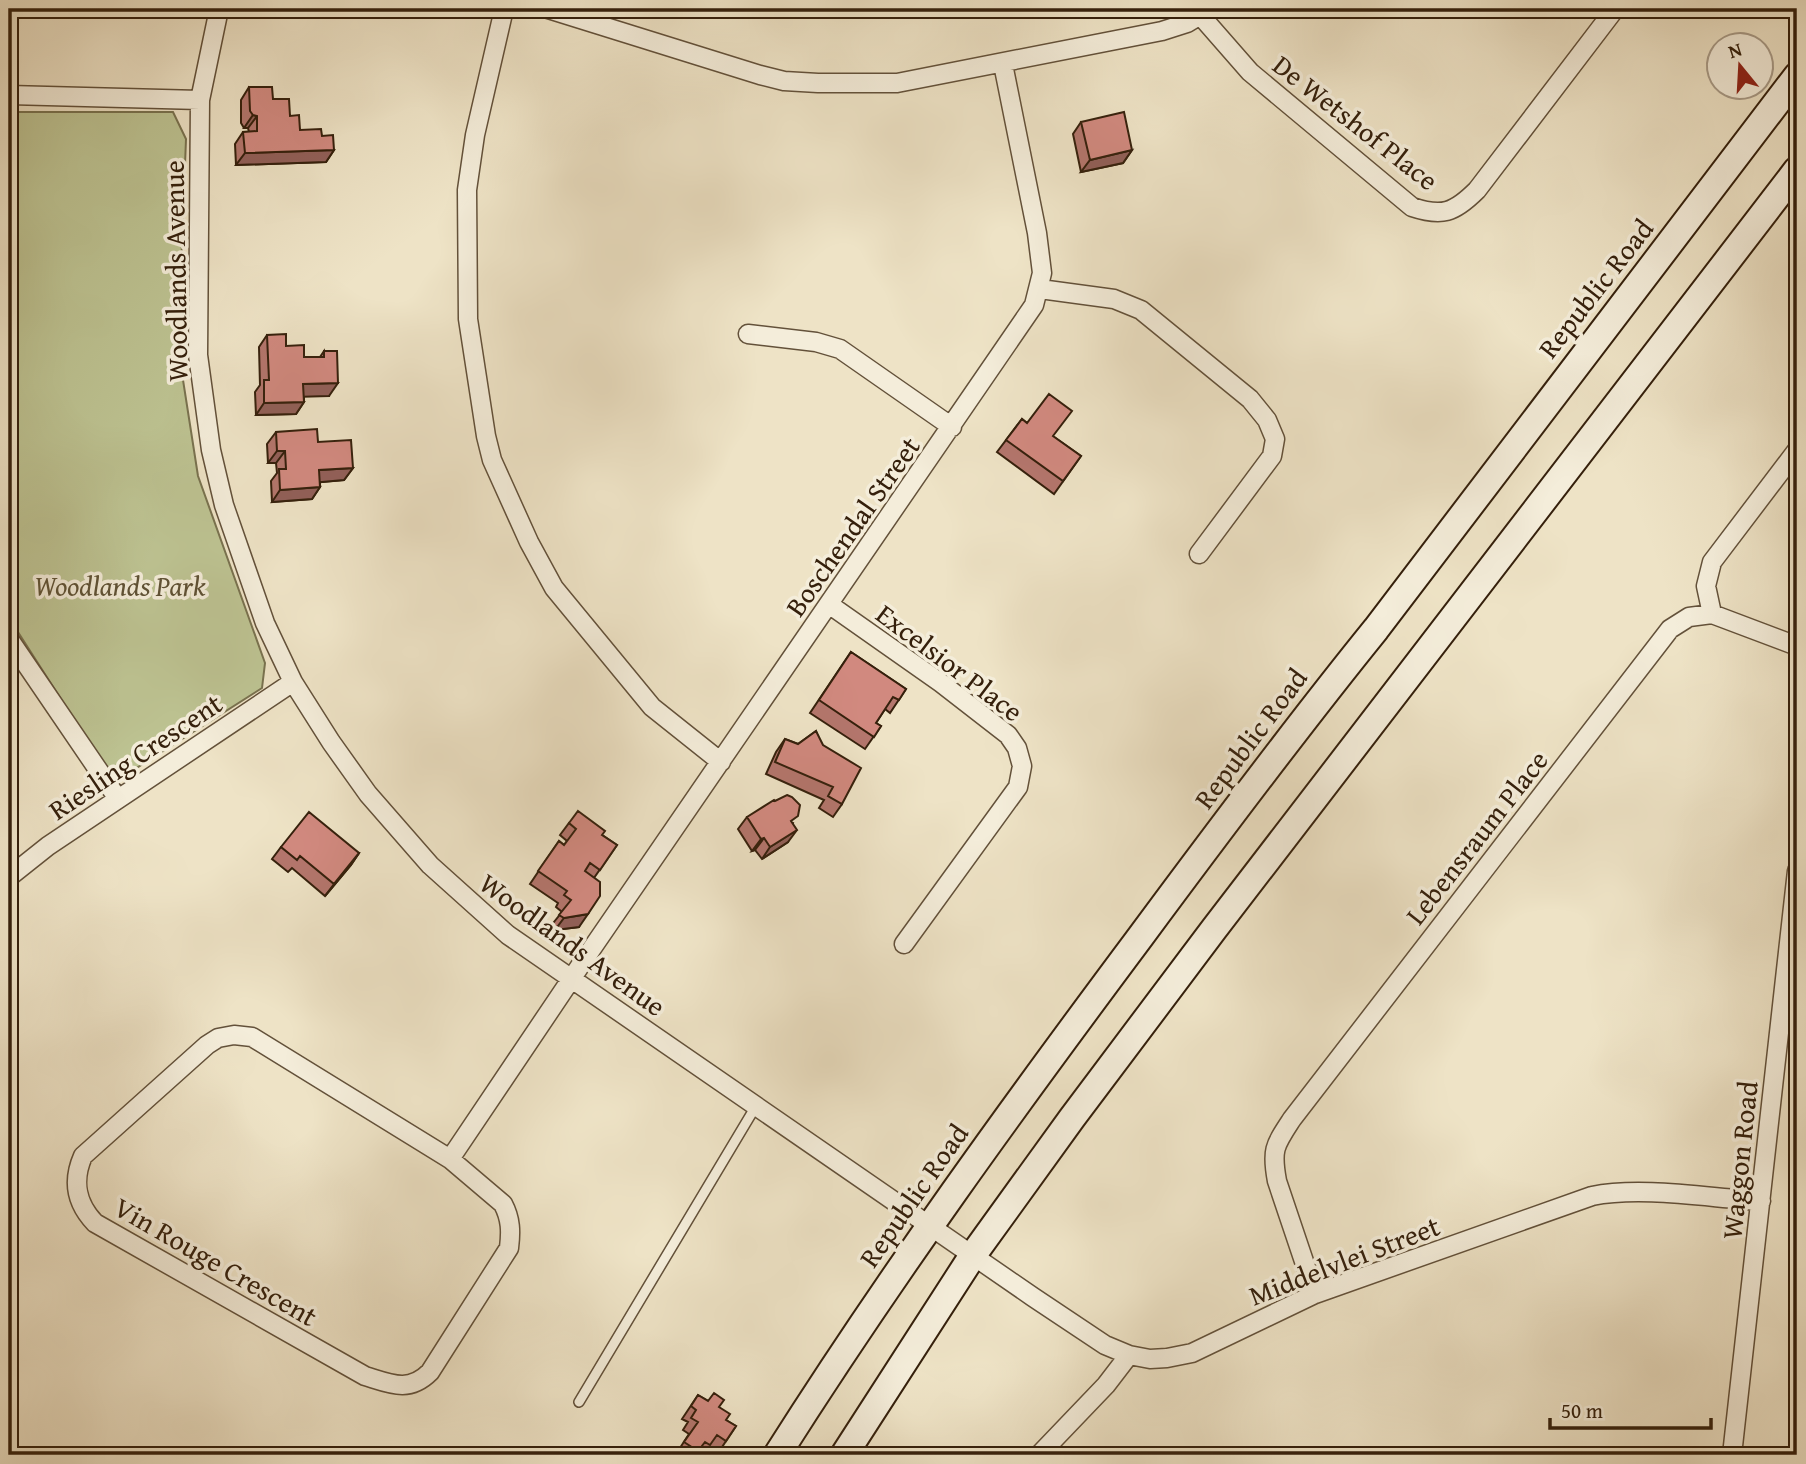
<svg xmlns="http://www.w3.org/2000/svg" width="1806" height="1464" viewBox="0 0 1806 1464" font-family="'Gentium Book Plus',serif">
  <rect width="100%" height="100%" fill="#eee3c6"/>
  <filter id="stains"><feTurbulence type="fractalNoise" baseFrequency=".00286" numOctaves="4"/><feColorMatrix values="0 0 0 0 .2 0 0 0 0 .09 0 0 0 0 .02 0 0 0 .5 -.17"/></filter>
  <radialGradient id="worn" r=".72"><stop offset=".6" stop-color="#630" stop-opacity="0"/><stop offset="1" stop-color="#630" stop-opacity=".3"/></radialGradient>
  <path fill="#bdc392" stroke="#79724f" stroke-width="2" d="M 9,112 L 173,112 L 186,139 L 178,348 L 198,476 L 265,663 L 262,688 L 135,769 L 105,768 L 9,618 Z"/>
  <g fill="none" stroke-linecap="round" stroke-linejoin="round">
    <defs>
      <path id="lane" d="M 579,1402 L 756,1106"/>
      <path id="street" d="M 219,9 L 200,100 L 198,355 L 211,450 L 224,505 L 265,623 L 293,682 L 331,742 L 368,794 L 430,865 L 508,935 L 1033,1297 L 1105,1345 L 1129,1355 L 1150,1359 L 1167,1358 L 1192,1353 L 1315,1294 L 1592,1196 C 1642,1186 1709,1198 1761,1201
        M 504,9 L 475,135 L 467,190 L 468,319 L 486,436 L 492,460 L 529,542 L 554,588 L 652,707 L 721,762
        M 548,9 L 760,75 L 784,81 L 818,83 L 897,83 L 1162,31 L 1187,23 L 1210,9
        M 1201,16 L 1250,72 L 1412,207 C 1442,217 1454,213 1477,190 L 1615,9
        M 9,95 L 200,100
        M 1040,289 L 1114,299 L 1141,310 L 1250,399 L 1267,420 L 1275,439 L 1272,456 L 1199,554
        M 748,334 L 816,342 L 840,349 L 952,427
        M 830,605 L 941,683 L 1008,735 L 1017,748 L 1022,766 L 1018,787 L 904,944
        M 1712,614 L 1706,586 L 1712,562 L 1797,450
        M 9,639 L 118,799
        M 9,877 L 48,846 L 293,682
        M 234,1035 L 252,1037 L 450,1159 L 503,1204 C 511,1219 511,1232 509,1248 L 430,1372 C 409,1393 391,1384 365,1376 L 95,1223 C 76,1203 72,1181 83,1156 L 207,1045 L 218,1038 Z
        M 450,1159 L 584,960 L 1034,305 L 1042,273 L 1037,233 L 1003,64
        M 1315,1294 L 1277,1181 C 1271,1149 1275,1145 1292,1119 L 1670,629 L 1689,617 L 1712,614 L 1797,646
        M 1039,1455 L 1106,1385 L 1129,1355
        M 1732,1455 L 1797,871"/>
      <path id="secondary" d="M 777,1455 C 891,1275 1014,1106 1141,936 C 1218,832 1295,729 1376,629 L 1797,76
        M 844,1455 L 973,1255 L 1072,1118 L 1214,929 L 1797,170"/>
    </defs>
    <use href="#lane" stroke="#63513a" stroke-width="12"/>
    <use href="#street" stroke="#63513a" stroke-width="21"/>
    <use href="#secondary" stroke="#35200c" stroke-width="30"/>
    <use href="#lane" stroke="#f4edda" stroke-width="9"/>
    <use href="#street" stroke="#f4edda" stroke-width="18"/>
    <use href="#secondary" stroke="#f4edda" stroke-width="26"/>
  </g>
  <path fill="#b4766d" stroke="#35200c" stroke-width="2" d="M 249,87 L 273,99 L 290,116 L 300,130 L 322,136 L 334,150 L 326,162 L 236,165 L 235,144 L 243,132 L 249,132 L 248,128 L 244,128 L 241,123 L 241,100 Z
    M 1081,122 L 1132,150 L 1123,163 L 1081,172 L 1073,134 Z
    M 267,335 L 304,357 L 320,357 L 324,351 L 329,396 L 304,396 L 304,402 L 296,414 L 256,415 L 255,392 L 260,385 L 259,347 Z
    M 1022,419 L 1027,423 L 1054,437 L 1081,456 L 1054,494 L 997,452 Z
    M 276,432 L 318,442 L 353,468 L 344,480 L 320,482 L 320,487 L 312,499 L 272,502 L 271,481 L 277,473 L 276,463 L 268,463 L 267,444 Z
    M 851,652 L 906,689 L 890,713 L 885,709 L 876,723 L 881,726 L 865,749 L 810,713 Z
    M 816,731 L 842,804 L 833,817 L 819,808 L 824,800 L 766,774 L 776,752 L 785,739 L 798,744 Z
    M 747,817 L 793,823 L 788,842 L 762,859 L 755,850 L 752,851 L 738,829 Z
    M 569,823 L 602,835 L 617,845 L 594,878 L 579,927 L 555,930 L 550,927 L 562,912 L 556,907 L 558,903 L 530,884 L 559,841 L 564,845 L 567,841 L 560,835 Z
    M 281,847 L 359,853 L 351,865 L 325,896 L 292,868 L 288,872 L 272,859 Z
    M 698,1395 L 719,1407 L 726,1420 L 736,1426 L 718,1453 L 709,1447 L 703,1455 L 696,1454 L 696,1455 L 677,1455 L 676,1454 L 689,1434 L 683,1430 L 688,1422 L 682,1419 Z"/>
  <path fill="#926059" stroke="#35200c" stroke-width="2" d="M 253,115 L 257,116 L 248,128 L 244,128 Z
    M 334,150 L 326,162 L 236,165 L 245,153 Z
    M 1132,150 L 1123,163 L 1081,172 L 1090,160 Z
    M 338,383 L 329,396 L 295,397 L 303,384 Z
    M 304,402 L 296,414 L 256,415 L 264,403 Z
    M 277,451 L 285,451 L 276,463 L 268,463 Z
    M 353,468 L 344,480 L 311,483 L 319,470 Z
    M 320,487 L 312,499 L 272,502 L 280,490 Z
    M 797,830 L 788,842 L 762,859 L 770,847 Z
    M 764,838 L 755,850 L 752,851 L 761,839 Z
    M 359,853 L 351,865 L 325,896 L 334,884 Z
    M 588,914 L 579,927 L 555,930 L 564,918 Z"/>
  <path fill="#d1897f" stroke="#35200c" stroke-width="2" d="M 249,87 L 272,87 L 273,99 L 289,99 L 290,116 L 299,115 L 300,130 L 321,129 L 322,136 L 333,135 L 334,150 L 245,153 L 243,132 L 257,131 L 257,116 L 253,115 L 250,111 Z
    M 1124,112 L 1132,150 L 1090,160 L 1081,122 Z
    M 286,334 L 286,346 L 304,345 L 304,357 L 324,357 L 324,351 L 337,351 L 338,383 L 303,384 L 304,402 L 264,403 L 264,380 L 269,380 L 267,335 Z
    M 1049,394 L 1072,411 L 1053,436 L 1081,456 L 1063,481 L 1006,440 L 1022,419 L 1027,423 Z
    M 317,429 L 318,442 L 351,440 L 353,468 L 319,470 L 320,487 L 280,490 L 279,469 L 286,469 L 285,451 L 277,451 L 276,432 Z
    M 851,652 L 906,689 L 899,700 L 893,697 L 876,723 L 881,726 L 874,737 L 819,700 Z
    M 816,731 L 823,745 L 861,768 L 842,804 L 828,796 L 833,787 L 775,762 L 785,739 L 798,744 Z
    M 787,795 L 792,797 L 800,805 L 798,816 L 791,821 L 797,830 L 770,847 L 764,838 L 761,839 L 747,817 L 774,800 L 775,801 Z
    M 578,811 L 605,831 L 602,835 L 617,845 L 600,870 L 590,863 L 585,871 L 600,882 L 600,896 L 588,914 L 564,918 L 559,915 L 571,900 L 564,895 L 567,891 L 538,871 L 559,841 L 564,845 L 576,829 L 569,823 Z
    M 309,812 L 359,853 L 334,884 L 300,856 L 297,860 L 281,847 Z
    M 714,1393 L 724,1400 L 719,1407 L 730,1414 L 726,1420 L 736,1426 L 726,1441 L 717,1435 L 710,1445 L 705,1442 L 698,1451 L 684,1442 L 698,1422 L 691,1418 L 696,1410 L 691,1406 L 698,1395 L 708,1401 Z"/>
  <g text-anchor="middle" dominant-baseline="central" stroke-width="7" stroke-linejoin="round" paint-order="stroke">
    <g font-size="28" fill="#35200c" stroke="#f4edda">
      <text transform="translate(1356 122) rotate(38)">De Wetshof Place</text>
      <text transform="translate(175 271) rotate(-91)">Woodlands Avenue</text>
      <text transform="translate(1595 288) rotate(-52)">Republic Road</text>
      <text transform="translate(852 526) rotate(-55)">Boschendal Street</text>
      <text transform="translate(950 662) rotate(37)">Excelsior Place</text>
      <text transform="translate(1250 738) rotate(-53)">Republic Road</text>
      <text transform="translate(135 756) rotate(-34)">Riesling Crescent</text>
      <text transform="translate(1476 837) rotate(-52)">Lebensraum Place</text>
      <text transform="translate(573 944) rotate(36)">Woodlands Avenue</text>
      <text transform="translate(1739 1160) rotate(-84)">Waggon Road</text>
      <text transform="translate(913 1195) rotate(-55)">Republic Road</text>
      <text transform="translate(1344 1260) rotate(-21)">Middelvlei Street</text>
      <text transform="translate(216 1261) rotate(30)">Vin Rouge Crescent</text>
    </g>
    <g font-size="28" font-style="italic" fill="#5e5134" stroke="#f4edda">
      <text x="120" y="585">Woodlands Park</text>
    </g>
  </g>
  <rect width="1806" height="1464" fill="none" stroke="#eee3c6" stroke-width="35"/>
  <rect x="10" y="10" width="1785" height="1443" fill="none" stroke="#35200c" stroke-width="3.5"/>
  <rect x="18" y="18" width="1771" height="1429" fill="none" stroke="#35200c" stroke-width="2"/>
  <g transform="translate(1740 66) rotate(342)"><circle r="33" fill="#f4edda" stroke="#a89b88" stroke-width="2"/>
  <path d="M0-5L12 26L0 18L-12 26Z" fill="#8f2418"/>
  <text y="-10" font-size="19" font-weight="bold" text-anchor="middle" fill="#35200c">N</text>
  </g>
  <path d="M1550 1418v10h161v-10" fill="none" stroke="#35200c" stroke-width="3.5"/>
  <text x="1561" y="1418" font-size="21" fill="#35200c" stroke="#f4edda" stroke-width="5" paint-order="stroke">50 m</text>
  <rect width="100%" height="100%" filter="url(#stains)"/>
  <rect width="100%" height="100%" fill="url(#worn)"/>
</svg>
